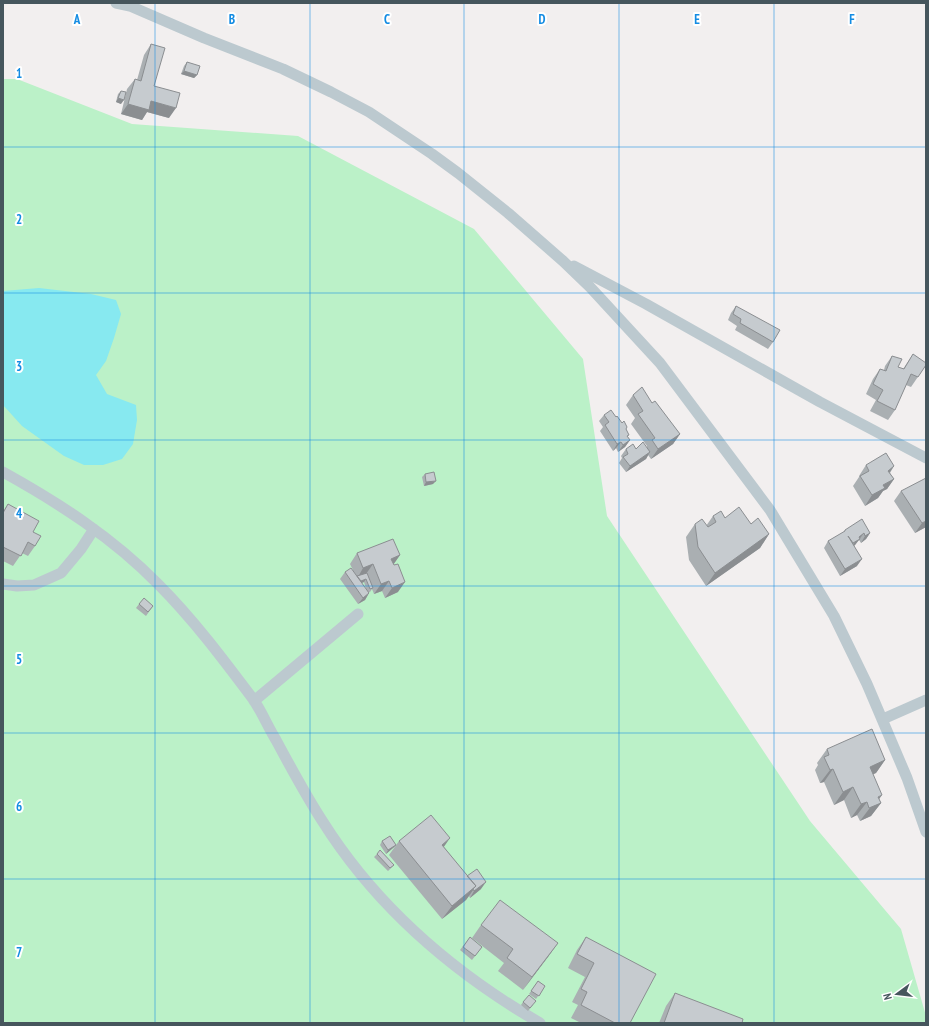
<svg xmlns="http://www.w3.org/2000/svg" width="929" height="1026" viewBox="0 0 929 1026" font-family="'PT Sans Narrow',sans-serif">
  <rect width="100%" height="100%" fill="#f2efef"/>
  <path fill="#bbf1c8" d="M 3,79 L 17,79 L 132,124 L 298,136 L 474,229 L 583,359 L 607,516 L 810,821 L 901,929 L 926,1016 L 926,1023 L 3,1023 Z"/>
  <path fill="#87e9f0" d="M 39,288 L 91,294 L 116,300 L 121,314 L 114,338 L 106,361 L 96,375 L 107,394 L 136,405 L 137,420 L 133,444 L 122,459 L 103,465 L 84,465 L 64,456 L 22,426 L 3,405 L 3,291 Z"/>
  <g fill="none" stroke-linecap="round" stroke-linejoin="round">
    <path stroke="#bcc9cf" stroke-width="11" d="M 116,3 L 130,6 L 204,38 L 283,69 L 331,92 L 369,112 L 432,154 L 458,173 L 508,213 L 563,261 L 590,287 L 660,363 L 770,510 L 834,616 L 867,684 L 907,778 L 926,832
      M 574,266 L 646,304 L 820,402 L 926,458
      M 3,472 C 59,503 113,538 158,584 C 193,619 223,659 253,699 C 262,712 268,727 276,740 C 291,768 306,796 323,822 C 376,906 454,973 540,1023
      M 3,584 L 17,586 L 34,585 L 61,573 L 81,549 L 94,529
      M 254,701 L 358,614
      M 883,719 L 926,700"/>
  </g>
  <path fill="#aaafb2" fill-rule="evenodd" d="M 151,44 L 154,86 L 169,118 L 147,112 L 142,120 L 121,114 L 127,89 L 135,79 L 137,80 L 144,55 Z
    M 187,62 L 197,75 L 194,78 L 181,74 L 184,66 Z
    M 121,91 L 121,104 L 116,102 L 118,94 Z
    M 736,306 L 773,342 L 768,349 L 735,330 L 737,326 L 728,320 L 731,313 Z
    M 913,354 L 926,365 L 911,387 L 906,385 L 895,410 L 888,420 L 870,411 L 876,400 L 866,394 L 873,379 L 880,369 L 884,370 L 885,366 L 892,356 L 898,367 L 903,369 Z
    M 633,395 L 652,403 L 680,434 L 673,444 L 651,459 L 648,455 L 646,459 L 626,472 L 619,463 L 622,458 L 621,456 L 626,449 L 636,449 L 647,447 L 647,446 L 631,424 L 635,418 L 626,405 Z
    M 604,415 L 616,417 L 626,429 L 628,437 L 630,440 L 625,447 L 618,452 L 616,448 L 613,451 L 600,431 L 603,427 L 599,421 Z
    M 866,465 L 894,466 L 890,473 L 894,479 L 887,489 L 883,491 L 878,498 L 865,506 L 853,486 L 859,477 L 859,476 Z
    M 425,474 L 433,484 L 424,486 L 422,477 Z
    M 901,491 L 926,527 L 915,533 L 894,501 Z
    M 8,504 L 33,532 L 35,546 L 28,556 L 22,553 L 13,566 L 3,561 L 3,511 Z
    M 713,516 L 725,518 L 751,524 L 769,534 L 760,548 L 706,586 L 689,560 L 686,537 L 695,524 L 706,526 Z
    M 845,530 L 870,533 L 866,539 L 861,543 L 859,540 L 855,545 L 854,546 L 857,566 L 840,576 L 824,548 L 828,541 L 843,533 Z
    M 357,553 L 400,555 L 393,565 L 398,592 L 385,598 L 382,591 L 374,594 L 372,589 L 370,592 L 369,592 L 369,593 L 365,600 L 358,604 L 340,579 L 345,572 L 353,570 L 350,564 ZM 364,582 L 366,589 L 362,583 Z
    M 139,604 L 153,606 L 146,616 L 136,608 Z
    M 827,749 L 885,760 L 876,773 L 873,774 L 879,799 L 881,803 L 871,816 L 860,821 L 857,815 L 851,818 L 844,800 L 834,805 L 824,782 L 820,783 L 815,770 L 818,765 L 817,763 Z
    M 382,841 L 396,845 L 393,848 L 386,854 L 380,845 Z
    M 399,841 L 444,847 L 467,876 L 481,889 L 470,898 L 469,896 L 466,900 L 442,919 L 389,855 Z
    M 377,854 L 394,865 L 388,871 L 374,857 Z
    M 481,925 L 558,943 L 523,990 L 498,971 L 504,963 L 472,938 Z
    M 470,937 L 482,947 L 472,960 L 460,950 Z
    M 586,937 L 630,1023 L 581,1023 L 571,1018 L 578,1005 L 572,1002 L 585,977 L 568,968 L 577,950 Z
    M 538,981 L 545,986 L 536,999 L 529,994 Z
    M 675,993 L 742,1023 L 659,1023 L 666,1006 Z
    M 523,1002 L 533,1005 L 528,1011 L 521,1005 Z"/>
  <path fill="#8b8e91" d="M 184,71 L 197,75 L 194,78 L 181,74 Z
    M 118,98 L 124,100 L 121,104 L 116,102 Z
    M 151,101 L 176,108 L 169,118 L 147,112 L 142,120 L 121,114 L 128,104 Z
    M 680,434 L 673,444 L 651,459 L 658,449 Z
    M 630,440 L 625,447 L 618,452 L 623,445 Z
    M 621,442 L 616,448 L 613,451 L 617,444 Z
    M 650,452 L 646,459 L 626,472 L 630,466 Z
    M 894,466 L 887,476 L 888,471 Z
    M 894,479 L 887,489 L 883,491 L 878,498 L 865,506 L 872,495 L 883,485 Z
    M 436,481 L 433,484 L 424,486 L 426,482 Z
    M 926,521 L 926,527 L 915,533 L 922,523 Z
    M 864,533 L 855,545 L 848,550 L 859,537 Z
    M 870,533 L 866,539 L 861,543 L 865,536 Z
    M 769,534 L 760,548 L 706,586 L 715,573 Z
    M 400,555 L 393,565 L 391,559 Z
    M 862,559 L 857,566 L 840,576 L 845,569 Z
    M 373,564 L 366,574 L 358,577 L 363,568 Z
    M 366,579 L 364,582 L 357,585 L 359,582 Z
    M 389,581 L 382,591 L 374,594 L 381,584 Z
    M 405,582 L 398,592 L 385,598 L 392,588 Z
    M 369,593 L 365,600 L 358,604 L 363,598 Z
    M 885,760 L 876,773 L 861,780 L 870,767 Z
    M 833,769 L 824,782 L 820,783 L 830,770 Z
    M 853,787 L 844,800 L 834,805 L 843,792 Z
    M 882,795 L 875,805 L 881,803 L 871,816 L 860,821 L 878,797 Z
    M 867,802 L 857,815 L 851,818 L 861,804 Z
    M 450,838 L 441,851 L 442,845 Z
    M 396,845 L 393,848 L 386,854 L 388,850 Z
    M 486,882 L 481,889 L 470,898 L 474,891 Z
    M 476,886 L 466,900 L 442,919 L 452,906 Z
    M 558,943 L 548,957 L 523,990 L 532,977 Z"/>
  <path fill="#c6cbcf" stroke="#8b8e91" d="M 151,44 L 165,48 L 154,86 L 180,93 L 176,108 L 151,101 L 149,110 L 128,104 L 135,79 L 141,81 Z
    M 187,62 L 200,66 L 197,75 L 184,71 Z
    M 121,91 L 126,92 L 124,100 L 118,98 Z
    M 736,306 L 780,330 L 773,342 L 740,323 L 741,319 L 733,314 Z
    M 913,354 L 926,363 L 926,365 L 918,377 L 911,374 L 895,410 L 877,401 L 883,390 L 873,384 L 880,369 L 886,371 L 892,356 L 902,359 L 898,367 L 904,369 Z
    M 642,387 L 652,403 L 655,401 L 680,434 L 658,449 L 652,440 L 655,438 L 638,414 L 643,411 L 633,395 Z
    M 611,410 L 616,417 L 617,416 L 622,423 L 624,421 L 627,427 L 626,429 L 629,435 L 627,436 L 630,440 L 623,445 L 621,442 L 617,444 L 605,425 L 609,422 L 604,415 Z
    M 643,442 L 650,452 L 630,466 L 623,457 L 628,454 L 626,449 L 633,444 L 636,449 Z
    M 886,453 L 894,466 L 888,471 L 894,479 L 883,485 L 885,488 L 872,495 L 860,476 L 869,471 L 866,465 Z
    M 434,472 L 436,481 L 426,482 L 425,474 Z
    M 926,478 L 926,521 L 922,523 L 901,491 Z
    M 8,504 L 39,521 L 33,532 L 41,536 L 35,546 L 28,542 L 21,556 L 3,547 L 3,513 Z
    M 739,507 L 751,524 L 758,518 L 769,534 L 715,573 L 698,547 L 695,524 L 702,519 L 708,527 L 716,522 L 713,516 L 721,511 L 725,518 Z
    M 862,519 L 870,533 L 865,536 L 864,533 L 859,537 L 860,539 L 853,543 L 848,536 L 862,559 L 845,569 L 828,541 L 845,531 L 845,530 Z
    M 393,539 L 400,555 L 391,559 L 394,565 L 398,564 L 405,582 L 392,588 L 389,581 L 381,584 L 373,564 L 363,568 L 357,553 Z
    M 351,568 L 369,593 L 363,598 L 345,572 Z
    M 367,573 L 373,588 L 370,589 L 366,579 L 361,581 L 357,576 Z
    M 144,598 L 153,606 L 148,612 L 139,604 Z
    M 872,729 L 885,760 L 870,767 L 882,795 L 878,797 L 881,803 L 869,808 L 867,802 L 861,804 L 853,787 L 843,792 L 833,769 L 830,770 L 824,757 L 829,755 L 827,749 Z
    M 431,815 L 450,838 L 442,845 L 476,886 L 452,906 L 399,841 Z
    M 390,836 L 396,845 L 388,850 L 382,841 Z
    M 380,850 L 394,865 L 390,868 L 377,854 Z
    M 477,869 L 486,882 L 474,891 L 473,889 L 476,886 L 467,876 Z
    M 500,900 L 558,943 L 532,977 L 507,958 L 513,949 L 481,925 Z
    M 470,937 L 482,947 L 475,956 L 463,947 Z
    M 586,937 L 656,974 L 630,1023 L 615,1023 L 581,1005 L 587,992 L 581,989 L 594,963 L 577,954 Z
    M 538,981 L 545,986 L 539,996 L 531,991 Z
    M 675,993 L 743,1019 L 742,1023 L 664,1023 Z
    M 529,995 L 536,1001 L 530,1008 L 523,1002 Z"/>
  <path fill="none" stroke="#148ce3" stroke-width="1" stroke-opacity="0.55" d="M 155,3 L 155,1023M 310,3 L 310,1023M 464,3 L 464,1023M 619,3 L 619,1023M 774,3 L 774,1023M 3,147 L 926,147M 3,293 L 926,293M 3,440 L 926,440M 3,586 L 926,586M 3,733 L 926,733M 3,879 L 926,879"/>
  <g font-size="13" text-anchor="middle" font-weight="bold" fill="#148ce3" stroke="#fff" stroke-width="4" stroke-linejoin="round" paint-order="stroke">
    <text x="77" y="24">A</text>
    <text x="232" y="24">B</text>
    <text x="387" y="24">C</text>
    <text x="542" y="24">D</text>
    <text x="697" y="24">E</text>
    <text x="852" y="24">F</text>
    <text x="19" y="78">1</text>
    <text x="19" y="224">2</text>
    <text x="19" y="371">3</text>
    <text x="19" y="518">4</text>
    <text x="19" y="664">5</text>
    <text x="19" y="811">6</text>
    <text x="19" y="957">7</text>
  </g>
  <rect width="929" height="1026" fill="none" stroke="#46565d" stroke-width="8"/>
  <g transform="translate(897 994) rotate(255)" stroke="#ffffff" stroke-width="3" paint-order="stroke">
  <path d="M0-3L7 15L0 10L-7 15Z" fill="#46565d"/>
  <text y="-6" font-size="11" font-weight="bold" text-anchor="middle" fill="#46565d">N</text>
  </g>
</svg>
